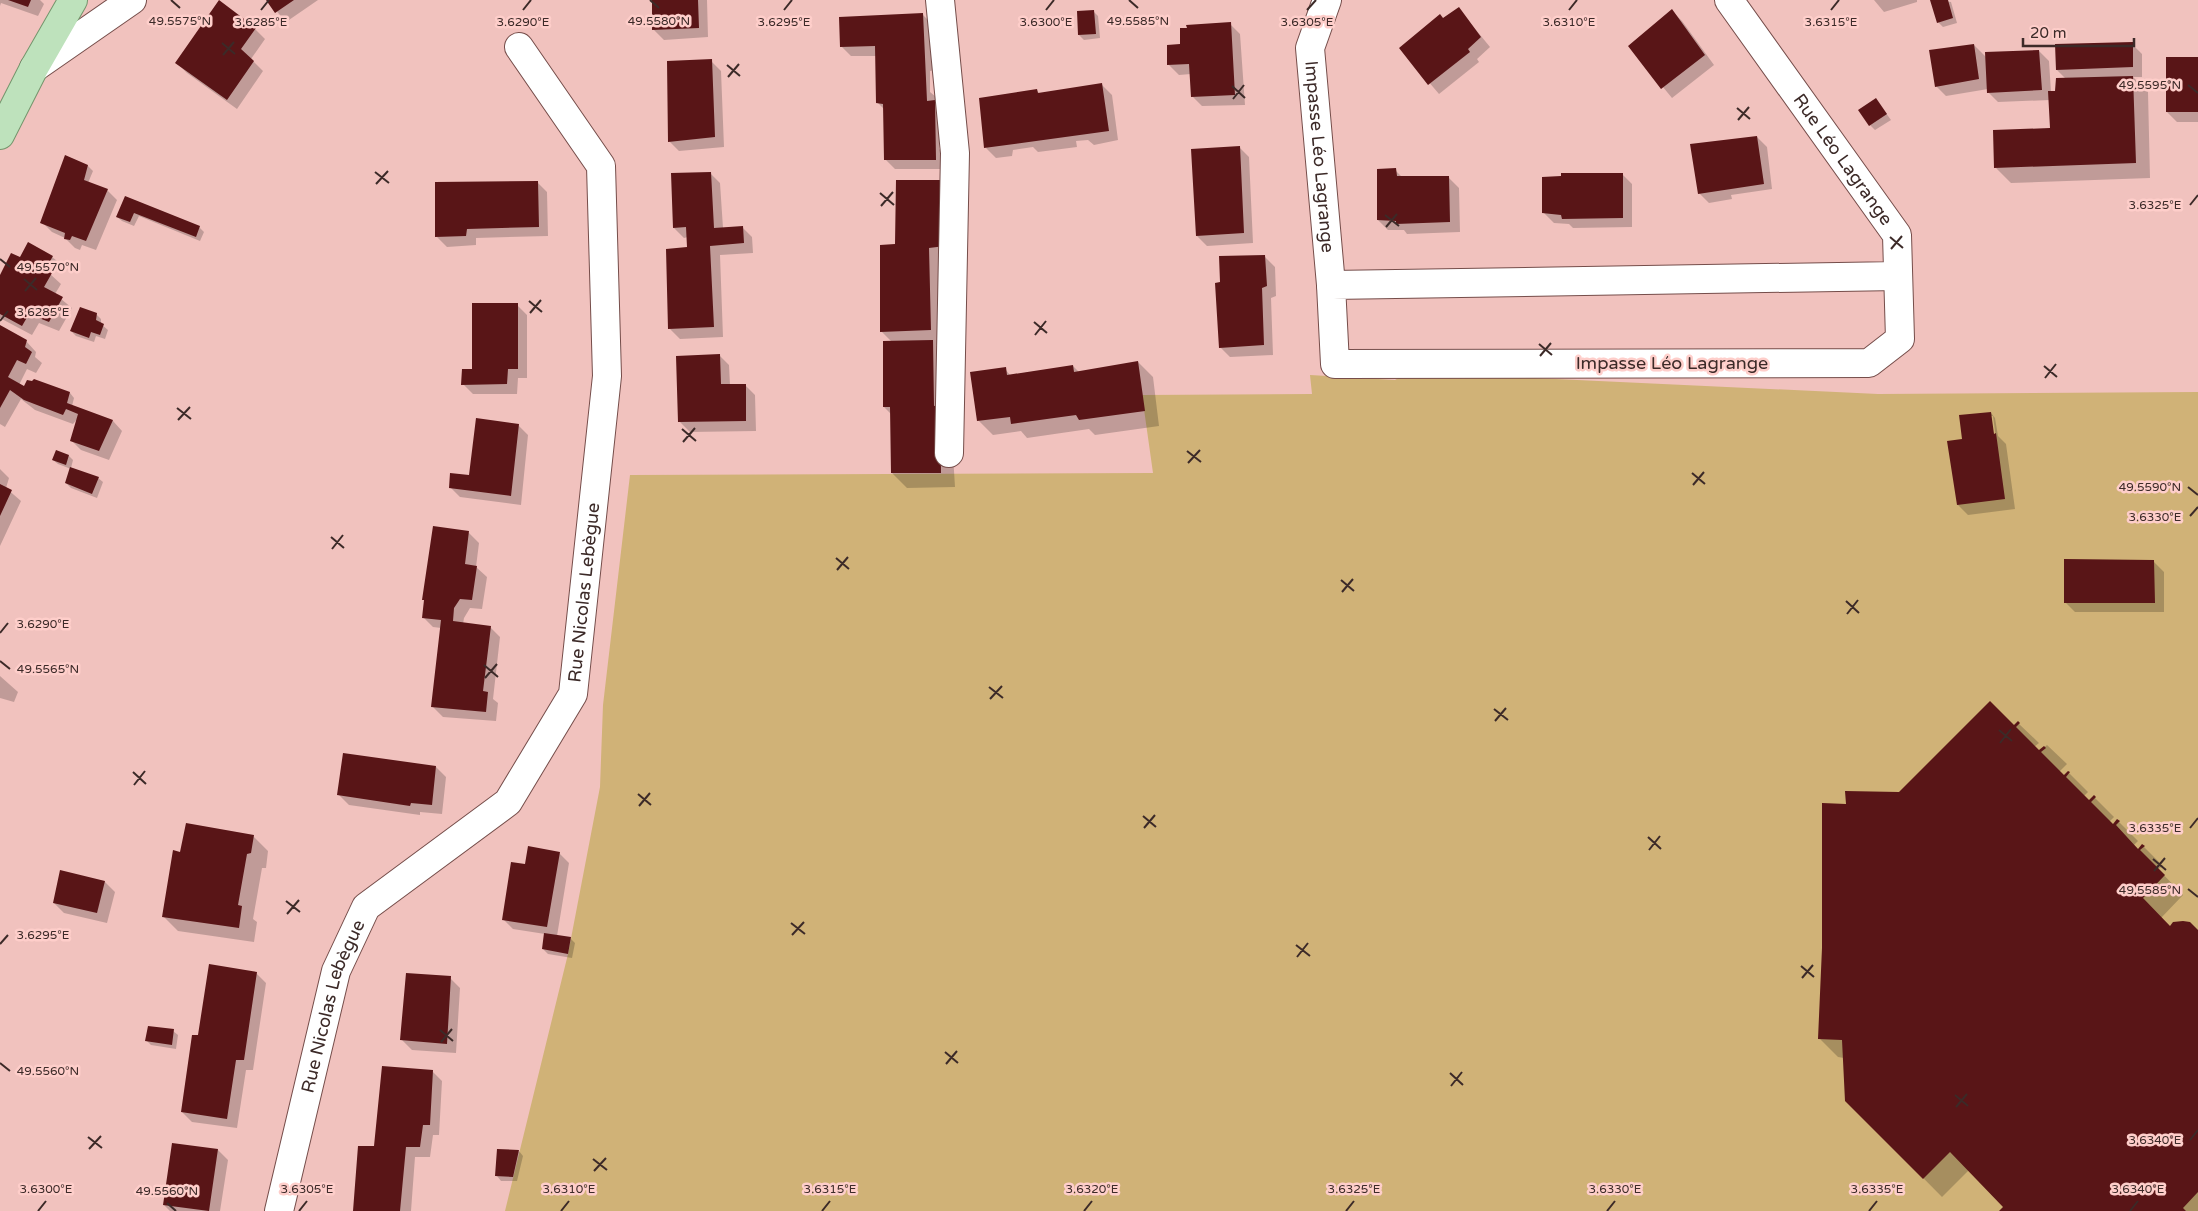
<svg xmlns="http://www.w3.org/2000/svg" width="2198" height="1211" viewBox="0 0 2198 1211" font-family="'Varela Round',sans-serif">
  <rect width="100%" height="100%" fill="#f1c2be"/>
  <path fill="#d0b277" d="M 1409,372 L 1878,394 L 2198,392 L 2198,1211 L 505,1211 L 568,954 L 600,787 L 603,705 L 630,475 L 1153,473 L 1142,395 L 1312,394 L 1310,375 L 1395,380 Z"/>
  <path fill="#0003" fill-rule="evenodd" d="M 0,0 L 40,0 L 44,4 L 38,16 L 1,3 L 0,6 Z
    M 267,0 L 318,0 L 286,22 Z
    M 653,0 L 707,0 L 708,37 L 664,40 L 654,30 Z
    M 1874,0 L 1917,0 L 1917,2 L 1884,12 Z
    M 1936,0 L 1951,2 L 1957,23 L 1943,27 L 1938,22 Z
    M 1458,8 L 1490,47 L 1477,59 L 1479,62 L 1439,94 L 1400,48 Z
    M 1093,11 L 1098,16 L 1100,38 L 1084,40 L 1079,35 L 1079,13 Z
    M 1672,11 L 1682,21 L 1714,65 L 1672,98 L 1629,46 Z
    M 922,14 L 932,24 L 935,70 L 930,71 L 930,92 L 936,97 L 936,103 L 944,111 L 939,127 L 939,149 L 945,154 L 945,169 L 895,169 L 885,159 L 885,110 L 878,103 L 877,56 L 851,56 L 841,46 Z
    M 1230,24 L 1240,34 L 1245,105 L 1202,106 L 1192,96 L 1191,74 L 1179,75 L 1169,65 L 1168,46 L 1182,45 Z
    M 255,29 L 265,39 L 251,59 L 263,71 L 237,109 L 187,73 L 177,63 Z
    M 2132,44 L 2142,54 L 2142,77 L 2133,77 L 2148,92 L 2150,178 L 2011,183 L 1996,168 L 2051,129 L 2050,100 L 1998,102 L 1988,92 L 1988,89 L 1946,96 L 1936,86 L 1974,45 L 1986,57 L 2039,51 L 2049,61 L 2051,92 L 2057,92 L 2066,79 L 2057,70 Z
    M 2198,59 L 2198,122 L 2177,122 L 2167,112 Z
    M 711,61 L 721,71 L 724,147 L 679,151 L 669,141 Z
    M 1102,85 L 1112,95 L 1118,140 L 1094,145 L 1088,140 L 1076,141 L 1077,147 L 1038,152 L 1033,147 L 1013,150 L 1012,156 L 996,158 L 986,148 L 1036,90 L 1040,94 Z
    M 1880,105 L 1891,120 L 1875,130 L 1870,125 Z
    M 1757,137 L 1767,147 L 1772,189 L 1731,195 L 1732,199 L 1709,203 L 1699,193 Z
    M 1239,147 L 1249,157 L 1253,243 L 1207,246 L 1197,236 Z
    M 66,156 L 88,166 L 93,171 L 88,183 L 107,190 L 117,200 L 96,250 L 82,245 L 80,250 L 75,248 L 65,238 L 52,232 L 42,222 Z
    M 1395,170 L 1402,177 L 1449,178 L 1459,188 L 1460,232 L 1407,234 L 1404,230 L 1388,230 L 1378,220 Z
    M 710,173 L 720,183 L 723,228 L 742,227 L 752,237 L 753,253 L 720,255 L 723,337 L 680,339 L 670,329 L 688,248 L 688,237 L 684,238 L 674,228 Z
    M 1622,174 L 1632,184 L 1632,227 L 1573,228 L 1569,224 L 1554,223 L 1544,213 Z
    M 898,181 L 959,261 L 938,265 L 938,270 L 944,275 L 944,304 L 937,305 L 938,323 L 945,331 L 945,344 L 936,345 L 947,356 L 955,487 L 907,488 L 892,473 L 891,414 L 884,407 L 892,342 L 881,331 L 896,245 Z
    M 537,182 L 547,192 L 548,236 L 476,238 L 476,245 L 447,247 L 437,237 Z
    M 126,197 L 199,227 L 204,232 L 200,241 L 139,216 L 134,226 L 122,221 L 117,217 Z
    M 52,257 L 57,261 L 50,274 L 61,284 L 55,294 L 72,308 L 59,331 L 39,323 L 32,335 L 0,318 L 0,276 Z
    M 1265,257 L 1275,267 L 1276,296 L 1271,298 L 1273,355 L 1230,357 L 1220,347 Z
    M 517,305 L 527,315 L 527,378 L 518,378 L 517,394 L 473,394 L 463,384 Z
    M 96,314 L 101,319 L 101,324 L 108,330 L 105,339 L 96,336 L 94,342 L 76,336 L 71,331 Z
    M 0,326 L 26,341 L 36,352 L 35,357 L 42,363 L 36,373 L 27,369 L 19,385 L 29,391 L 70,393 L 74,398 L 72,406 L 113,421 L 122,431 L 109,460 L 81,450 L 71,440 L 78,418 L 73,424 L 35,410 L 21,399 L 5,427 L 0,424 Z
    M 719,355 L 729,365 L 730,385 L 745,385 L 755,395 L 756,431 L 690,432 L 680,422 Z
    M 1138,362 L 1153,377 L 1159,426 L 1095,435 L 1089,429 L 1027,438 L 1021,431 L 993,435 L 978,420 L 1005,369 L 1010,375 L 1073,366 L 1079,372 Z
    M 1991,413 L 1995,418 L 1998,436 L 2006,444 L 2015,509 L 1968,515 L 1958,505 L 1963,440 ZM 1991,416 L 1993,416 L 1996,439 L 1994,439 Z
    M 518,425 L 528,435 L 521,505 L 460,497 L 450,487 L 470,477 Z
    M 69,456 L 73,460 L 71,468 L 98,478 L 103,482 L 97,498 L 71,488 L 66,483 L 71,469 L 58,464 L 53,460 Z
    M 0,469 L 9,478 L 6,488 L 21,501 L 0,546 Z
    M 434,528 L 469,533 L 479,543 L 476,567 L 487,577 L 482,609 L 470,608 L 464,618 L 463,624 L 490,627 L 500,637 L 493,699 L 498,703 L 496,721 L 443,717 L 433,707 L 441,628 L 433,627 L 423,617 Z
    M 2154,562 L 2164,572 L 2164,612 L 2075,612 L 2065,602 Z
    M 0,676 L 18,692 L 14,702 L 0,698 Z
    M 2018,723 L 2039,743 L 2034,747 L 2039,752 L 2047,745 L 2067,764 L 2059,772 L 2064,776 L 2068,772 L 2088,792 L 2084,796 L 2089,801 L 2094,797 L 2114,817 L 2109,822 L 2113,825 L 2119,822 L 2138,841 L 2134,845 L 2139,850 L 2143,846 L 2163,866 L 2158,869 L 2183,895 L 2161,918 L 2170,927 L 2198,932 L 2198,1211 L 2001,1211 L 2005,1207 L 1969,1170 L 1942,1197 L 1846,1100 L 1844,1058 L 1838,1057 L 1819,1038 L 1849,805 L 1899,793 Z
    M 436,767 L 446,777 L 442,814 L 420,812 L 420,815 L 349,805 L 339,795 Z
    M 253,836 L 268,851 L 266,868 L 262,868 L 253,919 L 257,922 L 254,942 L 178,931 L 163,916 L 181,853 Z
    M 559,853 L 569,863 L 557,936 L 570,938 L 575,943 L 572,958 L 548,954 L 543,949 L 545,934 L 513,929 L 503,919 L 526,865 Z
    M 61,872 L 105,882 L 115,892 L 107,923 L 64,913 L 54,903 Z
    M 256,973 L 266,983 L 253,1070 L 246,1070 L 237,1128 L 192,1122 L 182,1112 L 199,1036 Z
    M 450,978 L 460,988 L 456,1053 L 412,1050 L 402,1040 Z
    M 173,1031 L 178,1035 L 176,1049 L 151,1045 L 146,1040 Z
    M 432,1071 L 442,1081 L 439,1135 L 433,1135 L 430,1157 L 415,1157 L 411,1211 L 354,1211 L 376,1148 Z
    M 173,1144 L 218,1150 L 228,1160 L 220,1211 L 170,1211 L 164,1205 Z
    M 519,1151 L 523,1156 L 517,1181 L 501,1181 L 497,1176 Z"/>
  <path fill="#591517" d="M 8,0 L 31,0 L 28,7 Z
    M 219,0 L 256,28 L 241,49 L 254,61 L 227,100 L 175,63 Z
    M 266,0 L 294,0 L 275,13 Z
    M 652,0 L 698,0 L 699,28 L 652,30 Z
    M 1930,0 L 1948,0 L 1953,18 L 1937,23 Z
    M 1459,7 L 1481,37 L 1468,49 L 1470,52 L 1428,85 L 1399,48 L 1440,14 L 1443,18 Z
    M 1672,9 L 1705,55 L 1661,89 L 1628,46 Z
    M 1094,10 L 1096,34 L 1078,35 L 1077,11 Z
    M 923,13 L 927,101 L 935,100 L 936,160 L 884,160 L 883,104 L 876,103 L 875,46 L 840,47 L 839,17 Z
    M 1231,22 L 1235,95 L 1191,97 L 1189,64 L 1167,65 L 1167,45 L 1180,44 L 1180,28 L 1187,28 L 1186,25 Z
    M 2133,42 L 2133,67 L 2056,70 L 2055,44 Z
    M 1974,44 L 1979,79 L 1935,87 L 1929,50 Z
    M 2039,50 L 2042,90 L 1987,93 L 1985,52 Z
    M 2166,57 L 2198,57 L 2198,112 L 2166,112 Z
    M 712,59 L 715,137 L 668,142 L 667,61 Z
    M 2133,76 L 2136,163 L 1994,168 L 1993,130 L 2050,128 L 2048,91 L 2055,91 L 2056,78 Z
    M 1102,83 L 1109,131 L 984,148 L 979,98 L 1037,89 L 1038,93 Z
    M 1876,98 L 1887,114 L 1869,126 L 1858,110 Z
    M 1757,136 L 1764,184 L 1698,194 L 1690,144 Z
    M 1240,146 L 1244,233 L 1196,236 L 1191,149 Z
    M 65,155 L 88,165 L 84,180 L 108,189 L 86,241 L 72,236 L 70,240 L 64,239 L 65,233 L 40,223 Z
    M 1396,168 L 1397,176 L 1449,176 L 1450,222 L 1396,224 L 1396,221 L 1377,220 L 1377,169 Z
    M 711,172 L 714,228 L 743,226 L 744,243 L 710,246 L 714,327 L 668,329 L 666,249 L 687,247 L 686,227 L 673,228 L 671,173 Z
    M 1561,173 L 1623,173 L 1623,218 L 1562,219 L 1561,215 L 1542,213 L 1542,177 L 1561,176 Z
    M 896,180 L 944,180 L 945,246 L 929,248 L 931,330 L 880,332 L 880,245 L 895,244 Z
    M 538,181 L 539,227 L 467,229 L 466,236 L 435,237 L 435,182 Z
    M 125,196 L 200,226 L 196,237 L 134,213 L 130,222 L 116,217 Z
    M 28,242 L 53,256 L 45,270 L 52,273 L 44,287 L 63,297 L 49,322 L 29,314 L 22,326 L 0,314 L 0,275 L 11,253 L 20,257 Z
    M 1265,255 L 1267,286 L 1262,288 L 1264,345 L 1219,348 L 1215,283 L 1220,282 L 1219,256 Z
    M 472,303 L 518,303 L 518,369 L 508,369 L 507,384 L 461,385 L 462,369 L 472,369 Z
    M 80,307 L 97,313 L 96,320 L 104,324 L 100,335 L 91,332 L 89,338 L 70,331 Z
    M 0,325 L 27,340 L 25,347 L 32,352 L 26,364 L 17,360 L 8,377 L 24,386 L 27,380 L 32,381 L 34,379 L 70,392 L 67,403 L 113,420 L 99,451 L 70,441 L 78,414 L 66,409 L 63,415 L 24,400 L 10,390 L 0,408 Z
    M 933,340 L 934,406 L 940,405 L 941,473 L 891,473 L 890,407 L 883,407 L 883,341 Z
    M 720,354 L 721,384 L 746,384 L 746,421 L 678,422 L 676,356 Z
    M 1138,361 L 1145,411 L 1079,420 L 1076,415 L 1011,424 L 1010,417 L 977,421 L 970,372 L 1006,367 L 1007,375 L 1073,365 L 1074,372 Z
    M 1991,412 L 1994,434 L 1996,433 L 2005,499 L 1957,505 L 1947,441 L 1962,439 L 1959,415 Z
    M 476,418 L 519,424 L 511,496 L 449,488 L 450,473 L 469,475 Z
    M 56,450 L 69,455 L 66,465 L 52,460 Z
    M 70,467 L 99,477 L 92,494 L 65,483 Z
    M 0,484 L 12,490 L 0,516 Z
    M 433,526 L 469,531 L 465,564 L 477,566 L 472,600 L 460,599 L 454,608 L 453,621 L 491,626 L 483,691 L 488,692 L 486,712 L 431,707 L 441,620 L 422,618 L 424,600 L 422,600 Z
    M 2064,559 L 2154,560 L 2155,603 L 2064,603 Z
    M 1990,701 L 2014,725 L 2018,721 L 2020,723 L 2016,727 L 2039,750 L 2044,746 L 2046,748 L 2041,752 L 2064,775 L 2068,771 L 2070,772 L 2066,777 L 2089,800 L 2094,795 L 2096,797 L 2091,802 L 2113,824 L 2117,819 L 2120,821 L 2116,825 L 2138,849 L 2142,844 L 2145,846 L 2140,850 L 2165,875 L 2143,898 L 2170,926 L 2173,922 L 2183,921 L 2190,922 L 2198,930 L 2198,1192 L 2183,1208 L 2186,1211 L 1999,1211 L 2003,1207 L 1950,1152 L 1923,1179 L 1845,1101 L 1842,1040 L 1818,1039 L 1822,948 L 1822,803 L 1846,804 L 1845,791 L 1899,792 Z
    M 343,753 L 436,766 L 432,805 L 411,803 L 410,806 L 337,795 Z
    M 186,823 L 254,835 L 251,853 L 247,854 L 238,905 L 242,906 L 239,928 L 162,917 L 173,850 L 180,852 Z
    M 528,846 L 560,852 L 547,927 L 502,920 L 511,862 L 525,864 Z
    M 60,870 L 105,881 L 97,913 L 53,903 Z
    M 544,933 L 571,937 L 568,954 L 542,949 Z
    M 209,964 L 257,972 L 244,1060 L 236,1060 L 227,1119 L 181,1112 L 192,1035 L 198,1035 Z
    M 406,973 L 451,976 L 447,1044 L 400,1040 Z
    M 148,1026 L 174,1029 L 172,1045 L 145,1041 Z
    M 382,1066 L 433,1070 L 430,1125 L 423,1125 L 420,1147 L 406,1147 L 400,1211 L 353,1211 L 358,1146 L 374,1146 Z
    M 172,1143 L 218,1149 L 209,1211 L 163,1205 Z
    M 497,1149 L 519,1150 L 513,1177 L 495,1176 Z"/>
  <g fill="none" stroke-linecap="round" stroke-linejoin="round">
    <defs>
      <g id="minor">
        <path d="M 940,0 L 955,153 L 949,453"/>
        <path id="s1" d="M 1327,0 L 1310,48 L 1331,285"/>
        <path id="s2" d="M 1729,0 L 1897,235 L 1900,339 L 1869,363 L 1335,364 L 1331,285 L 1898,276"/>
        <path d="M 34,68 L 132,0"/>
        <path id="s3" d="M 279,1211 L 336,971 L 366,907 L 508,802 L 573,694 L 607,376 L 601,166 L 519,47"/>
      </g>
      <path id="major" d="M 0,135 L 34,68 L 73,0"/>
    </defs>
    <use href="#minor" stroke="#754d4a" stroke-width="30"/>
    <use href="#major" stroke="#74956c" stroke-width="30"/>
    <use href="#minor" stroke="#fff" stroke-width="28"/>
    <use href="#major" stroke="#bee2bc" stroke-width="28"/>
  </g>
  <path fill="none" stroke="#3c2a28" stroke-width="2" d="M 171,0 L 180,8M 650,0 L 659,8M 1129,0 L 1138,8M 261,10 L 269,0M 523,10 L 531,0M 784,10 L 792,0M 1046,10 L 1054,0M 1307,10 L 1316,0M 1569,10 L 1577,0M 1831,10 L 1839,0M 222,43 L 235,54M 223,55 L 234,42M 727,65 L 740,76M 728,77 L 739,64M 2188,85 L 2198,93M 1232,86 L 1245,98M 1233,99 L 1244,85M 1737,108 L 1750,119M 1738,120 L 1749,107M 375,172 L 389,183M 376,184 L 388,171M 880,193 L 894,205M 2190,205 L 2198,195M 881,206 L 893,192M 1385,215 L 1399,226M 1386,227 L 1397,214M 1890,237 L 1903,248M 1891,249 L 1902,236M 0,259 L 10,267M 24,279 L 37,290M 25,291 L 36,278M 529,301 L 542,312M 530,313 L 541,300M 0,321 L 8,311M 1034,322 L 1047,333M 1035,335 L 1046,321M 1539,344 L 1552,355M 1540,356 L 1551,343M 2044,366 L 2057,377M 2045,378 L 2056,364M 177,408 L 191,419M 178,420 L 190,407M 682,429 L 696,441M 683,442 L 695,428M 1187,451 L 1201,462M 1188,463 L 1200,450M 1692,473 L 1705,484M 1693,485 L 1704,472M 2188,487 L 2198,495M 2190,516 L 2198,507M 331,537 L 344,548M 332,549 L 343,535M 836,558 L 849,569M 837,570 L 848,557M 1341,580 L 1354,591M 1342,592 L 1353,579M 1846,601 L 1859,613M 1847,614 L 1858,600M 0,633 L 8,623M 0,661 L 10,669M 484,665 L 498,677M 485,678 L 497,664M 989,687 L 1003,698M 990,699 L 1002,686M 1494,709 L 1508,720M 1495,721 L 1506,708M 1999,730 L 2012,741M 2000,743 L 2011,729M 133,772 L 146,784M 134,785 L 145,771M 638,794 L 651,805M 639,806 L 650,793M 1143,816 L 1156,827M 1144,828 L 1155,815M 2190,828 L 2198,818M 1648,837 L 1661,849M 1649,850 L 1660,836M 2153,859 L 2166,870M 2154,871 L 2165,858M 2188,889 L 2198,897M 286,901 L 300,912M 287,914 L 299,900M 791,923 L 805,934M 792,935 L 804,922M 0,944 L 8,935M 1296,945 L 1310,956M 1297,957 L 1308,943M 1801,966 L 1814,977M 1802,978 L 1813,965M 440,1030 L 453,1041M 441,1042 L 452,1029M 945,1052 L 958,1063M 0,1063 L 10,1071M 946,1064 L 957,1051M 1450,1073 L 1463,1085M 1451,1086 L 1462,1072M 1955,1095 L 1968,1106M 1956,1107 L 1967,1094M 88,1137 L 102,1148M 2190,1140 L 2198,1130M 89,1149 L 101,1136M 593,1159 L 607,1170M 594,1171 L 606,1158M 167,1203 L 176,1211M 38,1211 L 46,1201M 299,1211 L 307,1201M 561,1211 L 569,1201M 822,1211 L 830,1201M 1084,1211 L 1092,1201M 1346,1211 L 1354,1201M 1607,1211 L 1615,1201M 1869,1211 L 1877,1201M 2130,1211 L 2138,1201"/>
  <g text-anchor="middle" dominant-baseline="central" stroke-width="5" stroke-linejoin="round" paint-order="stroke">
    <g font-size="18" fill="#3c2a28" stroke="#fececa">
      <text stroke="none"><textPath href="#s1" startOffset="160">Impasse Léo Lagrange</textPath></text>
      <text stroke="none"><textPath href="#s2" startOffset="196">Rue Léo Lagrange</textPath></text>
      <text x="1672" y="363">Impasse Léo Lagrange</text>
      <text stroke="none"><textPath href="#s3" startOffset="722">Rue Nicolas Lebègue</textPath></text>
      <text stroke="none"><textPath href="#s3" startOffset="212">Rue Nicolas Lebègue</textPath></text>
    </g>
  </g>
  <g font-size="12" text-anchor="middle" fill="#3c2a28" stroke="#fececa" stroke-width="5" stroke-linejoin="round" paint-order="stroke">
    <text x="180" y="25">49.5575°N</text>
    <text x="659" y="25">49.5580°N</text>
    <text x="1138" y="25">49.5585°N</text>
    <text x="261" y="26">3.6285°E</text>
    <text x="523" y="26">3.6290°E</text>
    <text x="784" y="26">3.6295°E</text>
    <text x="1046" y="26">3.6300°E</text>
    <text x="1307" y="26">3.6305°E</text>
    <text x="1569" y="26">3.6310°E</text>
    <text x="1831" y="26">3.6315°E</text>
    <text x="2150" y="89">49.5595°N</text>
    <text x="2155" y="209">3.6325°E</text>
    <text x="48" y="271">49.5570°N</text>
    <text x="43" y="316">3.6285°E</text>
    <text x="2150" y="491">49.5590°N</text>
    <text x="2155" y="521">3.6330°E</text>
    <text x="43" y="628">3.6290°E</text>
    <text x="48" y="673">49.5565°N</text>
    <text x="2155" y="832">3.6335°E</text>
    <text x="2150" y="894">49.5585°N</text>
    <text x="43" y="939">3.6295°E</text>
    <text x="48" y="1075">49.5560°N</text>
    <text x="2155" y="1144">3.6340°E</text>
    <text x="46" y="1193">3.6300°E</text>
    <text x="307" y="1193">3.6305°E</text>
    <text x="569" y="1193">3.6310°E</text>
    <text x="830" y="1193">3.6315°E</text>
    <text x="1092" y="1193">3.6320°E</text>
    <text x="1354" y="1193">3.6325°E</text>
    <text x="1615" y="1193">3.6330°E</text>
    <text x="1877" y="1193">3.6335°E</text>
    <text x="2138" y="1193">3.6340°E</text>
    <text x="167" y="1195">49.5560°N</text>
  </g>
  <path d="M2023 38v8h111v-8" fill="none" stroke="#3c2a28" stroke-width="2.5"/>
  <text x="2030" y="38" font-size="15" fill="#3c2a28" stroke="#fececa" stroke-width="4" paint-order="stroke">20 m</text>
</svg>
